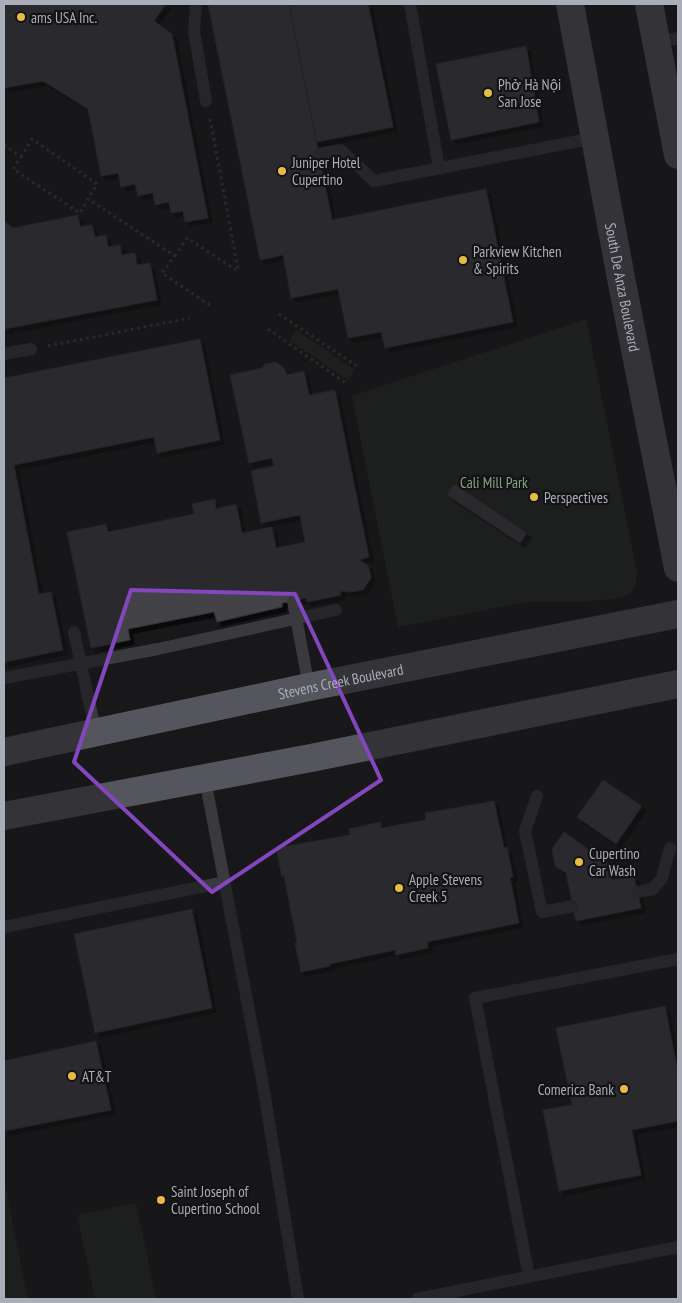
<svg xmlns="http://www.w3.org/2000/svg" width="682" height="1303" viewBox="0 0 682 1303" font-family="'PT Sans Narrow',sans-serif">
  <defs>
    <filter id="shadow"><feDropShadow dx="4.5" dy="4.5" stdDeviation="0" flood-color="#0009"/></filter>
  </defs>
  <rect width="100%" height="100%" fill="#181719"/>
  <path fill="#222923" d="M 586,319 L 637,573 L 636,584 L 632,591 L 628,595 L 618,598 L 583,602 L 525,602 L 398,627 L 352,396 Z
    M 296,330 L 355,370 L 348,380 L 289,340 Z
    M 4,1182 L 5,1184 L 28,1299 L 4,1299 Z
    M 136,1203 L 156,1298 L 95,1299 L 77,1215 Z"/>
  <path fill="#424246" stroke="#323235" filter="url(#shadow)" d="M 4,4 L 166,4 L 154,21 L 172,34 L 208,218 L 185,222 L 183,211 L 171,213 L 169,202 L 155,205 L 153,193 L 138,196 L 135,184 L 121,187 L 118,173 L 101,176 L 88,109 L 43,81 L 4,88 Z
    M 208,4 L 289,4 L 332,220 L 486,189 L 513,322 L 385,348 L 381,332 L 348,338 L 338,289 L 291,298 L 283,255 L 260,260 Z
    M 289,4 L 368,4 L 393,127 L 317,142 Z
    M 526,46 L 539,122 L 451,140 L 436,64 Z
    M 78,215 L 80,227 L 92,225 L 95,237 L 106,235 L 108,247 L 120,245 L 122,255 L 135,253 L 137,265 L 150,263 L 157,300 L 4,329 L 4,221 L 13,228 Z
    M 200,339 L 220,440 L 157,453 L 154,437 L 14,465 L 39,594 L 51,592 L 63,650 L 4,662 L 4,378 Z
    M 276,362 L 284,368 L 287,375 L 304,371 L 309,395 L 335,390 L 369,557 L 359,560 L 368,565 L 371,578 L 363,590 L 349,592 L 340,591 L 341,595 L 307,602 L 306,598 L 293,601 L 282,603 L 282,607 L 217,622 L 214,612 L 128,629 L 130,640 L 91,648 L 67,532 L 106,524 L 108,532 L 194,514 L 192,504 L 215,499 L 216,509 L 236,504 L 242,533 L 272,527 L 276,548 L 305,542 L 300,515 L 261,523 L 251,471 L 274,466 L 272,458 L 249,463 L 230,375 L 262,368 L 265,364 Z
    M 454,484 L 527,533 L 520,543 L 447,495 Z
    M 603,780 L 642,806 L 616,844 L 577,817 Z
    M 494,801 L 504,848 L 507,847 L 513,877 L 510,877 L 519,923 L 427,942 L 428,948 L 396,955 L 395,950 L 330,964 L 330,966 L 301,972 L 295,943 L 297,942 L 284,876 L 282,877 L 276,848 L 350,835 L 349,829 L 380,822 L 381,828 L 426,820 L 425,813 Z
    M 564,832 L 609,864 L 612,880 L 634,876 L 641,908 L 576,921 L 566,873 L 555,866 L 552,849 Z
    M 192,909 L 212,1008 L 95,1033 L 74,934 Z
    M 665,1006 L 678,1073 L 678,1121 L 632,1130 L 641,1175 L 559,1191 L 543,1110 L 572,1105 L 556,1028 Z
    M 96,1041 L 111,1110 L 4,1131 L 4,1061 Z"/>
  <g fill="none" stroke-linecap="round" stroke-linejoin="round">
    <path stroke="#3f4045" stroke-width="3" stroke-dasharray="2.5 4" stroke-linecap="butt" d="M 210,119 L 238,269
      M 4,145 L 21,157 L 13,169 L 80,213 L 88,199 L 175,256 L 162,273 L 211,306
      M 21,157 L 32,139 L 97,184 L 88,199
      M 175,256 L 187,238 L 236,270
      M 279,314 L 358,367
      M 268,329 L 347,384
      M 48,346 L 190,318"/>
    <path stroke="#39393e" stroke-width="12" d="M 196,4 L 194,31 L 206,101
      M 410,4 L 439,168
      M 657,42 L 678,38
      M 319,154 L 341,150 L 374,181 L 594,138
      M 4,354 L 31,349
      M 293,601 L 309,687
      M 74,632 L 96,733
      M 4,678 L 158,649 L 336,610
      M 205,779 L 263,1085 L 298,1299
      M 537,796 L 525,831 L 542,912 L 573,906
      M 637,892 L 653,889 L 662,878 L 670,848
      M 4,927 L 225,882
      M 529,1277 L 475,998 L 678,959
      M 417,1299 L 678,1247"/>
    <g stroke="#55565d" stroke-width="28">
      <path id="s1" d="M 570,4 L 621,278 L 678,568"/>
      <path d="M 649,4 L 678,155"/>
      <path id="s2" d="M 4,752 L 309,687 L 678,614"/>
      <path d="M 4,816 L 311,758 L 678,684"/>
    </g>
  </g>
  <path d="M0 0H682V1303H0ZM 131,590 L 295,594 L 381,780 L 212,892 L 74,762 Z" fill="#181719" fill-opacity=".55" fill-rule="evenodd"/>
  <path fill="none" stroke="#8446be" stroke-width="4" stroke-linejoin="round" d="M 131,590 L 295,594 L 381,780 L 212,892 L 74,762 Z"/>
  <g fill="#e7bc42" stroke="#131214" stroke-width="2">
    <circle cx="21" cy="17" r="5"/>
    <circle cx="488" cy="93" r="5"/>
    <circle cx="282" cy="171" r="5"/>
    <circle cx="463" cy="260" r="5"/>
    <circle cx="534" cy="497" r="5"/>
    <circle cx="579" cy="862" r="5"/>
    <circle cx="399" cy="888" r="5"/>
    <circle cx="72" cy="1076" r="5"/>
    <circle cx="624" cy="1089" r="5"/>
    <circle cx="161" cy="1200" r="5"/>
  </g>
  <g text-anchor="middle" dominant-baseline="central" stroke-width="4.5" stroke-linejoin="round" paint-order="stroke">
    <g font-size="15" fill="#aaaeb8" stroke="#131214" text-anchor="start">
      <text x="31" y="17">ams USA Inc.</text>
      <text x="498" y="84">Phở Hà Nội<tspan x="498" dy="17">San Jose</tspan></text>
      <text x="292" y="162">Juniper Hotel<tspan x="292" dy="17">Cupertino</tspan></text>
      <text x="473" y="251">Parkview Kitchen<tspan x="473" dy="17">&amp; Spirits</tspan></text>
      <text x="544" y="497">Perspectives</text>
      <text x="589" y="853">Cupertino<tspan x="589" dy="17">Car Wash</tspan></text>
      <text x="409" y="879">Apple Stevens<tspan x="409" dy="17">Creek 5</tspan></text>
      <text x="82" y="1076">AT&amp;T</text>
      <text x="614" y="1089" text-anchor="end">Comerica Bank</text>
      <text x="171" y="1191">Saint Joseph of<tspan x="171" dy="17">Cupertino School</tspan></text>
    </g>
    <g font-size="15" fill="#aaaeb8" stroke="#131214">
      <text stroke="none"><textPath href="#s1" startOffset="288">South De Anza Boulevard</textPath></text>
      <text stroke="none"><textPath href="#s2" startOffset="344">Stevens Creek Boulevard</textPath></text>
    </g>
    <g font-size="15" fill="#83a287" stroke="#131214">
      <text x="494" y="482">Cali Mill Park</text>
    </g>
  </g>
  <rect width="682" height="1303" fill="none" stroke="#aaaeb8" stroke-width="10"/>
</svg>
